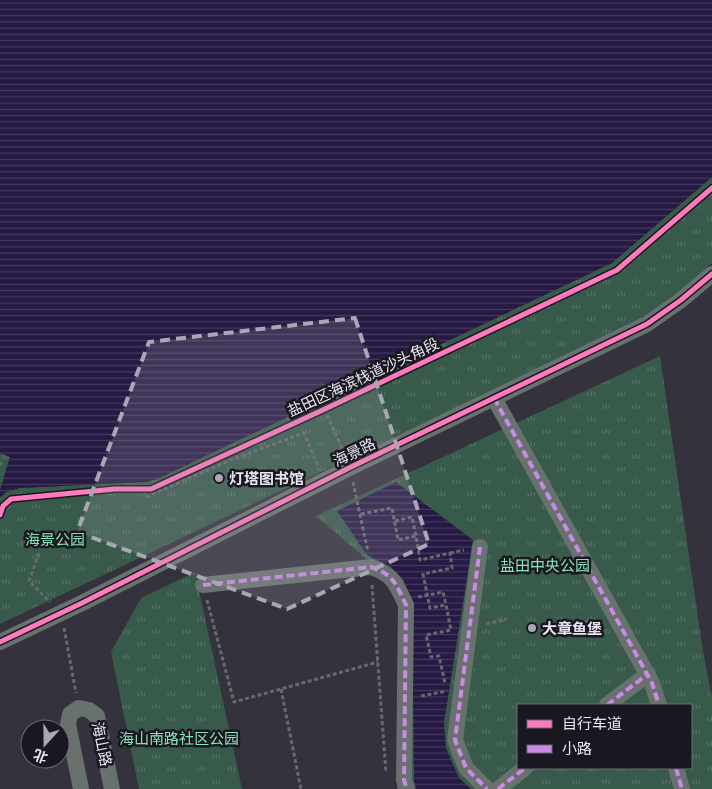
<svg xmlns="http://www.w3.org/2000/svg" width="712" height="789" viewBox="0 0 712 789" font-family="Arial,'Noto Sans SC',sans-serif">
  <defs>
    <pattern id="park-tufts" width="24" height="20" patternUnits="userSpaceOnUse" patternTransform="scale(1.25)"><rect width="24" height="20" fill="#375a4a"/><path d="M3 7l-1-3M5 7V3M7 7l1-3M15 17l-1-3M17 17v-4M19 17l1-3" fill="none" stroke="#547265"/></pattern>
    <pattern id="water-rules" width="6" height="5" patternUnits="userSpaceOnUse" patternTransform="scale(1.25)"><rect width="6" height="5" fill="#261943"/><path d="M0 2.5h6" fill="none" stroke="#463a5f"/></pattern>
  </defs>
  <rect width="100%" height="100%" fill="#34323c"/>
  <path fill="url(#park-tufts)" fill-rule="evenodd" d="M 712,177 L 712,263 L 673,297 L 633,324 L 0,624 L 0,498 L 6,492 L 20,488 L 146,482 L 157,479 L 612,263 Z
    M 660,356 L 702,645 L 712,698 L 712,789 L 397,789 L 401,598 L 371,563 L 316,516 ZM 518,705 L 691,705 L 691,768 L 518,768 Z
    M 0,453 L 10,457 L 0,490 Z
    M 195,572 L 242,789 L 139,789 L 111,652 L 141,598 Z"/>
  <path fill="url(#water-rules)" d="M 0,0 L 712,0 L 712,177 L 612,263 L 157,479 L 146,482 L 20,488 L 6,492 L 0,498 L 0,490 L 10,457 L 0,453 Z
    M 396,482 L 473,540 L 444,723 L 446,748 L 459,778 L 471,789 L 416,789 L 414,781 L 412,610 L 404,581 L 391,567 L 367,555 L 337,511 Z"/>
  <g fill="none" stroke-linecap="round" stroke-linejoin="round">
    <path stroke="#67696c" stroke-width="3" stroke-dasharray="4 2.5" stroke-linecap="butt" d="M 327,415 L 344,453
      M 0,466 L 1,462
      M 353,482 L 368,552
      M 146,497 L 233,459 L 304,433 L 317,464 L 320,463
      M 361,514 L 392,508 L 398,540 L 416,536 L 420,560 L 450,553 L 452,568 L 423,574 L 430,608 L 446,605 L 451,630 L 426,635 L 431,657 L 439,656 L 445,683
      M 395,521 L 412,517 L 416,536
      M 39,553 L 29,581 L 50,602
      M 450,553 L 464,550
      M 372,585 L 386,773
      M 418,597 L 443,592 L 446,605
      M 207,600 L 234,702 L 378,662
      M 486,624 L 507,619
      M 559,625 L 598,620
      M 64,628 L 76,693
      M 281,689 L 301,789
      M 421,696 L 447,691"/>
    <path stroke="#69716e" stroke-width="16" d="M 494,398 L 652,683 L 659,705
      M 480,547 L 455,740 L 466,768 L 487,789
      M 203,585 L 371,567 C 394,575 396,584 406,605 L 404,780 L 407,789
      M 0,642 L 82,603 L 351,467 L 647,324 L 681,300 L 712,274
      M 607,705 L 648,674
      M 676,768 L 682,789
      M 81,789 L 68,724 L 70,714 L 79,708 L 89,710 L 97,716 L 112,789
      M 498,789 L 525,768"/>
    <path stroke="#ca8be6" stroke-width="4" stroke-dasharray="8 4" stroke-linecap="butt" d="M 494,398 L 652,683 L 659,705
      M 480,547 L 455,740 L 466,768 L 487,789
      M 203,585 L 371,567 C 394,575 396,584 406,605 L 404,780 L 407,789
      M 607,705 L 648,674
      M 676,768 L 682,789
      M 498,789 L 525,768"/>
    <defs>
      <path id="cycleway" d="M 0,515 L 3,506 L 11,499 L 115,489 L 151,489 L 325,409 L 617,270 L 712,188
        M 0,642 L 82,603 L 351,467 L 647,324 L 681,300 L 712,274"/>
    </defs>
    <use href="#cycleway" stroke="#191720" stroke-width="8"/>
    <use href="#cycleway" stroke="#fd7abc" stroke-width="5"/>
  </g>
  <path fill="#a9a7b3" fill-opacity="0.2" stroke="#a9a7b3" stroke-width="4" stroke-dasharray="10 6" stroke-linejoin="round" d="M 355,318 L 429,544 L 287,609 L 77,532 L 149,342 Z"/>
  <g fill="#a9a7b3" stroke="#191720" stroke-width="2">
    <circle cx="219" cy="478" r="5"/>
    <circle cx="532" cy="628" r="5"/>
  </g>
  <g text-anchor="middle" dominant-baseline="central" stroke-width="5" stroke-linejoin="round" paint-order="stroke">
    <g font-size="15" fill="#e8e6f3" stroke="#191720">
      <text transform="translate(363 377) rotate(-25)">盐田区海滨栈道沙头角段</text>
      <text transform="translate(354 452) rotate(-26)">海景路</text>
      <text transform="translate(102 744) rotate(78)">海山路</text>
    </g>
    <g font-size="15" font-weight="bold" fill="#e8e6f3" stroke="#191720" text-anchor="start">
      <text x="229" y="478">灯塔图书馆</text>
      <text x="542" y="628">大章鱼堡</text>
    </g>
    <g font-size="15" fill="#88e5b7" stroke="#191720">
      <text x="55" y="539">海景公园</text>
      <text x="545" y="565">盐田中央公园</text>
      <text x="179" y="738">海山南路社区公园</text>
    </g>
  </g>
  <rect x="517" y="704" width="175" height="65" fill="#191720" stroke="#6c6a74"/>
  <rect x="527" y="720" width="25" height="8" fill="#fd7abc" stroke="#6c6a74"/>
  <text x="562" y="729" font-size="15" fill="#e8e6f3">自行车道</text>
  <rect x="527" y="745" width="25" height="8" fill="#ca8be6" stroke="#6c6a74"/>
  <text x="562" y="754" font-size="15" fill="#e8e6f3">小路</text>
  <g transform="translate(45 744) rotate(201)"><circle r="24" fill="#191720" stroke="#6c6a74"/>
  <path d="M0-4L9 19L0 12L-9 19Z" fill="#a9a7b3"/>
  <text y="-8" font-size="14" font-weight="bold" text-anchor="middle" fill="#e8e6f3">北</text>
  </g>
</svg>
